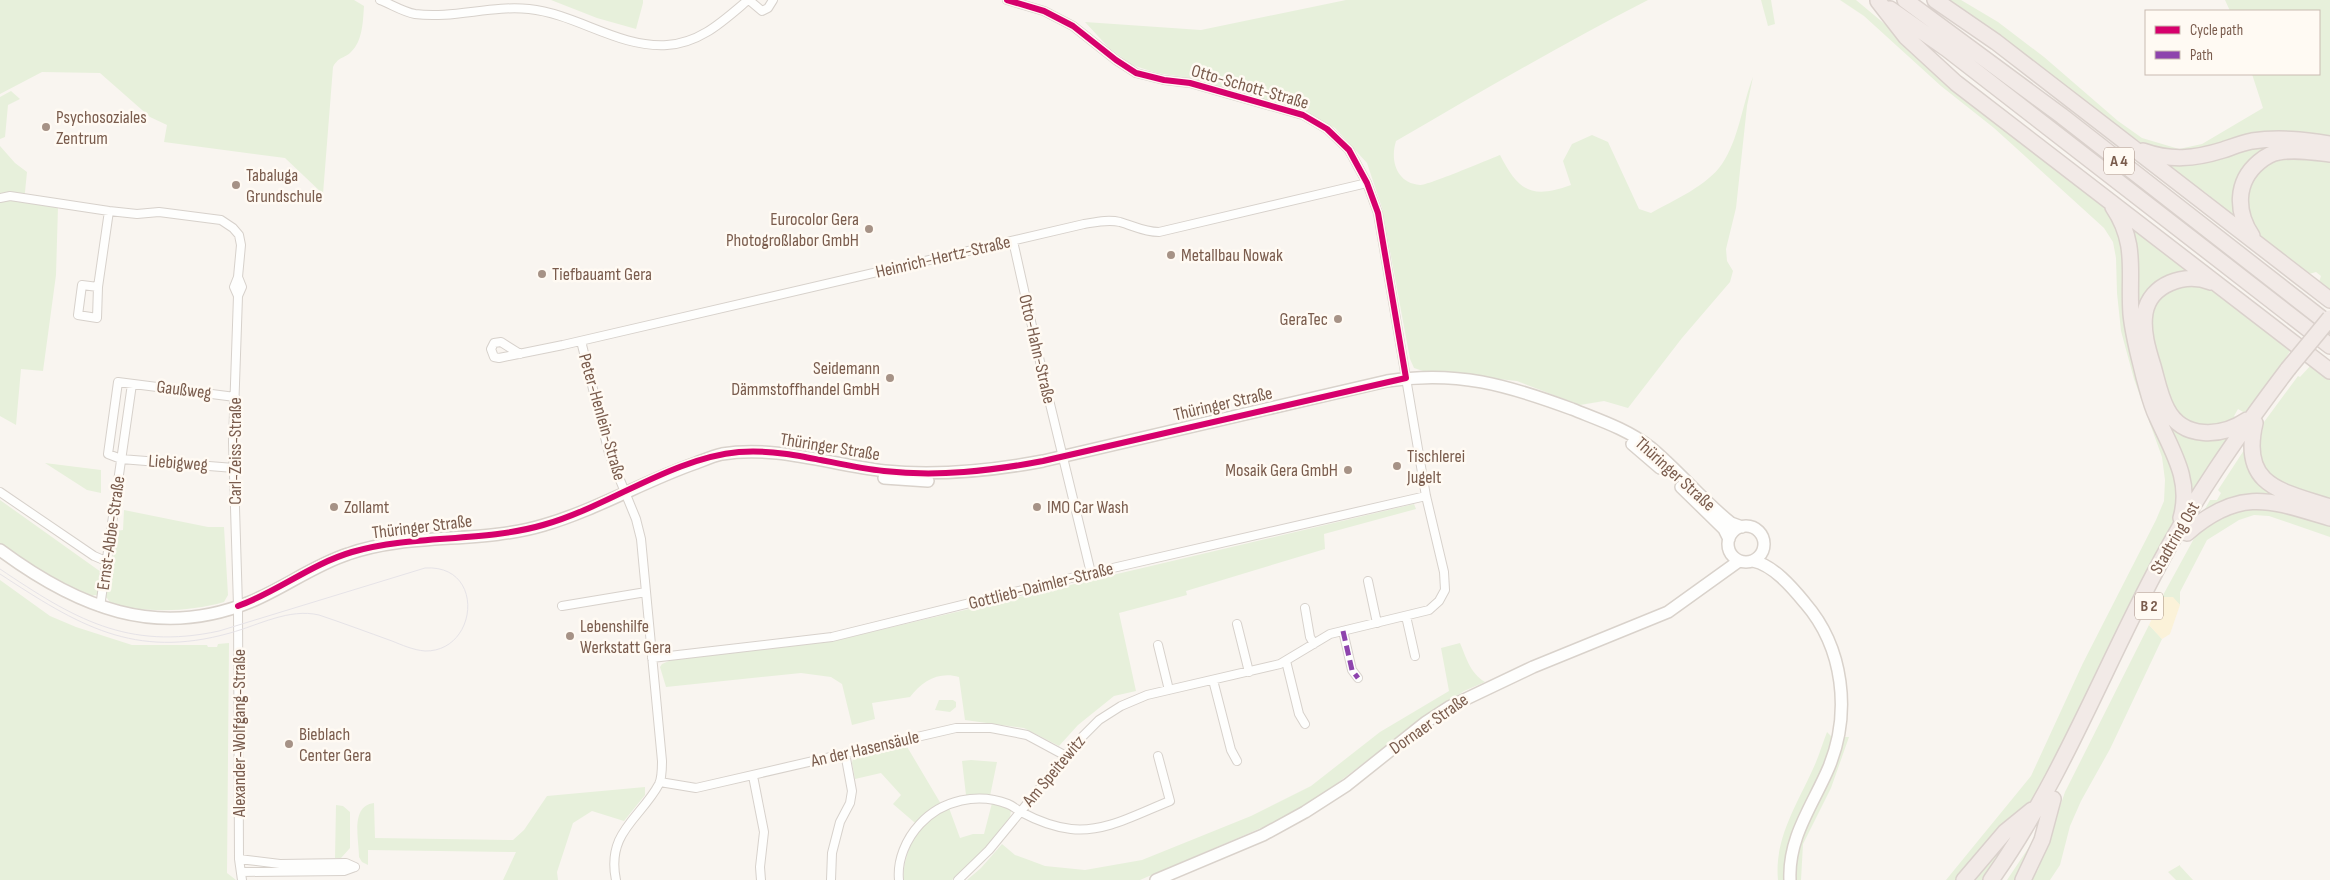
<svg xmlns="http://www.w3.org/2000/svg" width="2330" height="880" viewBox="0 0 2330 880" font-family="'Sofia Sans Condensed',sans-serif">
  <rect width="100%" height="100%" fill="#f9f5f0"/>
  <path fill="#e7f0db" d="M 0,0 L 354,0 L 364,6 C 363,20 363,41 351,52 C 344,59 339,56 333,67 L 323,194 L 285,158 L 164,142 L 167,125 L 150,117 L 100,73 L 42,72 L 0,94 Z
    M 551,0 L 643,0 L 643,3 L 636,29 L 597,18 Z
    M 1346,0 L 1648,0 C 1562,44 1479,93 1396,141 C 1390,160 1396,183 1420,185 C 1429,185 1487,160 1500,155 C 1519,192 1532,199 1571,185 L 1563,161 L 1572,144 L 1592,135 L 1608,142 L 1639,209 L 1651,213 C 1674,200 1707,186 1722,164 C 1739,139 1742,105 1753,77 L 1747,106 L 1736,208 L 1726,249 L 1727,261 L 1733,271 L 1730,282 L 1682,338 L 1628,408 L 1604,401 L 1580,405 L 1517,381 L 1423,371 L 1414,368 L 1410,359 L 1382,208 L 1367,163 L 1335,128 L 1293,107 L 1189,78 L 1157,73 L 1132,65 L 1109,48 L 1085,22 L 1201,30 Z
    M 1761,0 L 1771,0 L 1775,24 L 1768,26 Z
    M 1840,0 L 1856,0 L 2111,213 L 2124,239 L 2125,301 L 2180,474 L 2174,528 L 2041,792 L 1959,880 L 1946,880 L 2031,776 L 2083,663 L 2156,520 L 2164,501 L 2165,480 L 2162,457 L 2134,379 L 2121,331 L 2117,293 L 2116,258 L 2113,242 L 2104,228 L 1994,128 L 1941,86 L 1864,16 Z
    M 1942,0 L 1961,0 L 1998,22 L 2044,57 L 2118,121 L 2142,138 L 2179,149 L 2202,144 L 2263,108 L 2252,74 L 2319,74 L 2319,11 L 2230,11 L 2225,0 L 2330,0 L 2330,139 L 2187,155 L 2147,147 Z
    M 11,91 L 20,99 L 8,105 L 5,137 L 0,139 L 0,97 Z
    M 2297,143 L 2257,157 L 2236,222 L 2208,200 L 2210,196 L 2202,190 L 2199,193 L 2160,160 L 2244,146 Z
    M 0,146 L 15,163 L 27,172 L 24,202 L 58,207 L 56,275 L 43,371 L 21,369 L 16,425 L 0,416 Z
    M 2281,155 L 2330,159 L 2330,292 L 2319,282 L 2321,276 L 2316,272 L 2309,274 L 2256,233 L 2244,201 L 2253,172 Z
    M 2130,221 L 2189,272 L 2145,300 L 2168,418 L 2235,432 L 2204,480 L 2200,479 L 2193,489 L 2196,492 L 2188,505 L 2169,433 L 2136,329 Z
    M 2179,283 L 2210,288 L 2290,351 C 2277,372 2263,393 2245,413 L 2238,409 L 2234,416 L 2239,419 C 2215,434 2179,427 2167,399 C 2162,387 2160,373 2157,361 C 2152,344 2142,317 2154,301 C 2160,294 2172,288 2179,283 Z
    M 2311,365 L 2330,380 L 2330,503 L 2272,483 L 2257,460 L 2264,422 L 2298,376 L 2300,377 Z
    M 2248,444 L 2285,500 L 2201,516 L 2210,500 L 2217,500 L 2221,493 L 2218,490 Z
    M 45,463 L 101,470 L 101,493 L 87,490 Z
    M 0,500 L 101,572 L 112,568 L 116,531 L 123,530 L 124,510 L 208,527 L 224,527 L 228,595 L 224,602 C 189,612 147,613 111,604 L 107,598 L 95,595 L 88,597 L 57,582 L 0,544 Z
    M 1414,504 L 1416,509 L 1324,534 L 1325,549 L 1186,591 L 1187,595 L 1119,613 L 1136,691 L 1114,696 L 1078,725 L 1059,746 L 1024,728 L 965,720 L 959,677 C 939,671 922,681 910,697 L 872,703 L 875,719 L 852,725 L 842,684 L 831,677 L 801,673 L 666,687 L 660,667 L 662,664 L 671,660 L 833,641 Z
    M 2264,505 L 2330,522 L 2330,537 L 2269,516 L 2254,515 L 2239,520 L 2207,540 L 2180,592 L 2180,605 L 2173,598 L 2162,597 L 2197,533 L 2232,510 Z
    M 0,580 L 50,616 L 76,627 L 132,645 L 207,645 L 208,647 L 217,647 L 218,644 L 229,643 L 227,873 L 236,880 L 0,880 Z
    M 2149,625 L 2162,639 L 2110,749 L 2081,801 L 2070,826 L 2060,865 L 2050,880 L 2030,880 L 2038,870 L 2065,792 Z
    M 1460,643 C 1466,657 1470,673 1485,682 L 1464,691 L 1406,731 L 1319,797 L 1277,821 L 1140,880 L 967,880 L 981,868 L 1002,844 L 1015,855 L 1029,860 L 1045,866 L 1085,870 L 1142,860 L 1251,816 L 1311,786 L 1380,732 L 1449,691 L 1441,648 Z
    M 939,700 L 953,700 L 956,702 L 956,707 L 950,712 L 935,710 Z
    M 1827,732 L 1834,739 C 1818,788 1786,826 1785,880 L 1778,880 C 1774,840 1796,806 1812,771 C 1818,759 1822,745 1827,732 Z
    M 1843,737 L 1849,737 L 1831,788 L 1803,844 L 1801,880 L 1794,880 L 1796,849 Z
    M 906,745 L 941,804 L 949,808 L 960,838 L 973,834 L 984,834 L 992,803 L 1007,807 L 1011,811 L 1010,817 L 979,856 L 952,880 L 903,880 C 904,859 909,844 921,828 L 893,804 L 901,795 L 881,773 L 855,779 L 852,763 L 853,758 Z
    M 971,760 L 997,762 L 990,796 L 966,795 L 962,761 Z
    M 645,787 L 645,795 L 624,821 L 592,811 L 573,823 L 557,872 L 558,880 L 503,880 L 516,852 L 368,850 L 368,865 L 362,862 L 359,857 C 359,839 350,806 374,803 L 375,838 L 513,840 L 524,830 L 547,796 Z
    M 336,805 L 343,806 L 350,812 L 350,848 L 341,858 L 335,858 Z
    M 2022,824 L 1984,880 L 1969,880 Z
    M 2041,829 L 2018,880 L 2007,880 Z
    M 2180,865 L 2180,866 L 2193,880 L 2176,880 L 2168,872 Z"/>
  <path fill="#fbf2d9" d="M 2162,597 L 2173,597 L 2180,605 L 2170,634 L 2162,639 L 2149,625 Z"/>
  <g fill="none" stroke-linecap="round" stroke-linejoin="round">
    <defs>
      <path id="street" d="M 380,0 C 391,4 403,12 415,14 C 453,19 491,5 529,9 C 577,14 618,48 667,45 C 701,43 724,20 748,0
        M 749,0 L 762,11 L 768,8 L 773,0
        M 0,198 L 10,196 L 109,211 L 137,214 L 159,212 L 221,220 L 233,228 L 239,235 L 241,245 L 238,277 L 234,287 L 238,296
        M 1013,241 L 1043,375 L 1091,573
        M 238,277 L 242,287 L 238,296 L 233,442 L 238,606 L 239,859 L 242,880
        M 98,287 L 82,285 L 78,315 L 97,318 L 98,287 L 109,211
        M 581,341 L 609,453 L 636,519 L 641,539 L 662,761 C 662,768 662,778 659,784 C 641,818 606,832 616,880
        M 520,354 L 501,342 L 494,343 L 491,349 L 494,357 L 499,358 L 563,345 L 1084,224 C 1096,222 1108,219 1120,222 C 1134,226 1144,232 1159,232 L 1367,183
        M 234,468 L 121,459 L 108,454 L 118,382 L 235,397
        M 0,492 L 94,556 L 106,561
        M 1368,581 L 1377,623
        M 562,606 L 646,592
        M 100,607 L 132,384
        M 1305,608 L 1310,637 L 1314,644
        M 1406,616 L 1415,656
        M 1237,624 L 1249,672
        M 1343,631 L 1352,670 L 1358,678
        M 1158,645 L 1169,690
        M 652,658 L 832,637 L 1091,573 L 1426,496
        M 1286,661 L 1299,714 L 1305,724
        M 1213,680 L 1231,750 L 1237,761
        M 753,776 L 764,832 L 760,867 L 761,880
        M 660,782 L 696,788 L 956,728 L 991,728 L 1027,735 L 1066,756
        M 239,859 L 280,864 L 346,863 L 355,867
        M 242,872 L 344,871 L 355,867
        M 831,880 L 832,853 L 840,822 L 850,803 L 852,791 L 845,753
        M 899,880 C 897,860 906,839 920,824 C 942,800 978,792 1008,804 C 1013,806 1016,809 1021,812 C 1036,820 1054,827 1071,829 C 1105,833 1139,813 1170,801 L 1158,756
        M 958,880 L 989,850 L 1082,737 L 1099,720 L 1121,706 L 1147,695 L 1280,664 L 1330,634 L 1429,610 L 1439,601 L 1445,590 L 1444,572 L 1426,496 L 1378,213 L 1367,183 L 1349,150 L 1327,129 L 1303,115 L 1190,83 L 1164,80 L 1136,73 L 1116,60 L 1073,26 L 1044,11 L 1007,0"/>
      <path id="secondary" d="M 1632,444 L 1660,468
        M 884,478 L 928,481
        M 1681,487 L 1724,529 L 1729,539
        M1728 544a18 18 0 1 1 36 0a18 18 0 1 1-36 0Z
        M 0,550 C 77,607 157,640 250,602 C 284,588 314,565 348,554 C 411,532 481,544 544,525 C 596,510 644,481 696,463 C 704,460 713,456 722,454 C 776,445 831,465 885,471 C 938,476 990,471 1043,461 L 1387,381 C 1457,370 1507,385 1572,409 C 1599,420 1627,429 1650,447 C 1679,471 1702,500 1731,523 L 1742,527
        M 1753,561 C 1773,565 1792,587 1805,603 C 1844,648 1851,713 1829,767 C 1813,805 1788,837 1790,880
        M 1156,880 L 1263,835 L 1305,812 L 1347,785 L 1426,722 L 1449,707 L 1533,667 L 1668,612 L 1739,561"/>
      <path id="highway" d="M 1905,0 L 2062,116 L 2330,325
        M 1935,0 L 1996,42 L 2330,300
        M 1878,1 L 1906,37 L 1956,83 L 2330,371
        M 1890,9 L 1947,49 L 2330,346
        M 2143,151 C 2171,161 2194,159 2223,150 C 2232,147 2242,143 2252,141 C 2279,137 2304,140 2330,144
        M 2113,207 C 2138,244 2128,273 2131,314 C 2133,335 2139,356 2144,377 C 2148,391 2151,405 2157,417 C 2172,451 2192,480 2181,518
        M 2252,236 C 2236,212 2235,182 2259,162 C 2265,157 2271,153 2279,152 C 2296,149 2313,152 2330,154
        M 2211,282 C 2185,272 2150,284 2145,313 C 2142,331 2148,350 2153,366 C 2157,380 2160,396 2167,409 C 2183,440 2222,437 2247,420
        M 2255,423 C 2240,487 2282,491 2330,507
        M 2187,533 C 2240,487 2270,500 2330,518
        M 1964,880 L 2005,832 L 2032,810
        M 1991,880 C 2058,786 2100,677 2153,576 C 2191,502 2238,435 2288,369
        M 2023,880 L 2042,840 L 2053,799"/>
    </defs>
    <use href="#street" stroke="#d7d1cb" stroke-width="10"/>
    <use href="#secondary" stroke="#d9d2cb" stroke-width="14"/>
    <use href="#highway" stroke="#dad1cc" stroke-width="18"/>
    <use href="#street" stroke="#fefefd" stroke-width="8"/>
    <use href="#secondary" stroke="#fefefd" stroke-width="11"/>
    <use href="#highway" stroke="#f2eae7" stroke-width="15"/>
    <path stroke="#e6e3e7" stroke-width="1" d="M 0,569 C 73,618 127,651 219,631 L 425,568 C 486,564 478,652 425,651 C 413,650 402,645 392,641 C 367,632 343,623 319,615 C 289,608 259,625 230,633 C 134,660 78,625 0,574"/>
    <defs>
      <path id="highway-bridge" d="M 2288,369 L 2330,318"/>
    </defs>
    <use href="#highway-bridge" stroke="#dad1cc" stroke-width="18" stroke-linecap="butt"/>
    <use href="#highway-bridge" stroke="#f2eae7" stroke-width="15"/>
    <path stroke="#8e44ad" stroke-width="5" stroke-dasharray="10 5" stroke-linecap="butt" d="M 1343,631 L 1352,670 L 1358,678"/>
    <defs>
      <path id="cycleway" d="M 238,606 C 277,592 311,564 352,552 C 414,534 481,543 543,525 C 608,507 672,458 739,452 C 787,448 836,466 884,471 C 938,477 990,471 1043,461 L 1406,378 L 1378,213 L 1367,183 L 1349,150 L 1327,129 L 1303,115 L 1190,83 L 1164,80 L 1136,73 L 1116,60 L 1073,26 L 1044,11 L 1007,0"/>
    </defs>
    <use href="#cycleway" stroke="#fffaf3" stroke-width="9"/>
    <use href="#cycleway" stroke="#d6006c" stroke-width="6"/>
  </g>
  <g fill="#a69286" stroke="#fffaf3" stroke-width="2">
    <circle cx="46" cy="127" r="5"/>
    <circle cx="236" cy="185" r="5"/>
    <circle cx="869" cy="229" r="5"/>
    <circle cx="1171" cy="255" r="5"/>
    <circle cx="542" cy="274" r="5"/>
    <circle cx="1338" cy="319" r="5"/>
    <circle cx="890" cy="378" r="5"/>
    <circle cx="1397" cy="466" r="5"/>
    <circle cx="1348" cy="470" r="5"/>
    <circle cx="334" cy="507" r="5"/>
    <circle cx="1037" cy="507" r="5"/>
    <circle cx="570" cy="636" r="5"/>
    <circle cx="289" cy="744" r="5"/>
  </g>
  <g text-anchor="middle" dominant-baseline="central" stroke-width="5" stroke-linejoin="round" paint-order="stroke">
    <g fill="#fffaf3" stroke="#a28b7f" stroke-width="1">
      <rect x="2104" y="147.5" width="30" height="27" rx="4"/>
      <rect x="2135" y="592.5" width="28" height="27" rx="4"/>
    </g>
    <g font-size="16" font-weight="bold" fill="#7a5c4d">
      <text x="2119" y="161">A 4</text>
      <text x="2149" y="606">B 2</text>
    </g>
    <g font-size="18" fill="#7a5c4d" stroke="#fffaf3">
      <text transform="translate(1250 87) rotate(16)">Otto-Schott-Straße</text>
      <text transform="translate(943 257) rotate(-13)">Heinrich-Hertz-Straße</text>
      <text transform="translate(1037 349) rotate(77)">Otto-Hahn-Straße</text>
      <text transform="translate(184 390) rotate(7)">Gaußweg</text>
      <text transform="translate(1223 404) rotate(-13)">Thüringer Straße</text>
      <text transform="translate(602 417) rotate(74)">Peter-Henlein-Straße</text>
      <text transform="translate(830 447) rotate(9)">Thüringer Straße</text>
      <text transform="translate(235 451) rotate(-90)">Carl-Zeiss-Straße</text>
      <text transform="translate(178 463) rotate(4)">Liebigweg</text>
      <text transform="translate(1675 474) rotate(42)">Thüringer Straße</text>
      <text transform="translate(422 527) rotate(-7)">Thüringer Straße</text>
      <text transform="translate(111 533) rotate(-82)">Ernst-Abbe-Straße</text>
      <text transform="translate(2175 538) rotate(-60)">Stadtring Ost</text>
      <text transform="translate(1041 586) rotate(-14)">Gottlieb-Daimler-Straße</text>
      <text transform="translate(1429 724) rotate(-35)">Dornaer Straße</text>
      <text transform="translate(239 733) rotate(-90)">Alexander-Wolfgang-Straße</text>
      <text transform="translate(865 749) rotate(-13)">An der Hasensäule</text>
      <text transform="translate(1054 771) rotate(-50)">Am Speitewitz</text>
    </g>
    <g font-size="18" fill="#7a5c4d" stroke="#fffaf3" text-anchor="start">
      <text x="56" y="117">Psychosoziales<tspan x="56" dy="21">Zentrum</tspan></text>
      <text x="246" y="175">Tabaluga<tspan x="246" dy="21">Grundschule</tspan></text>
      <text x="859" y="219" text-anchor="end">Eurocolor Gera<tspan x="859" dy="21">Photogroßlabor GmbH</tspan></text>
      <text x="1181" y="255">Metallbau Nowak</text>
      <text x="552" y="274">Tiefbauamt Gera</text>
      <text x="1328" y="319" text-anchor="end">GeraTec</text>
      <text x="880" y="368" text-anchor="end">Seidemann<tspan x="880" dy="21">Dämmstoffhandel GmbH</tspan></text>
      <text x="1407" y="456">Tischlerei<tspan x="1407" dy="21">Jugelt</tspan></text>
      <text x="1338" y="470" text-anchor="end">Mosaik Gera GmbH</text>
      <text x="344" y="507">Zollamt</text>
      <text x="1047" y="507">IMO Car Wash</text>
      <text x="580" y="626">Lebenshilfe<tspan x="580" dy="21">Werkstatt Gera</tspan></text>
      <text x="299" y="734">Bieblach<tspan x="299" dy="21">Center Gera</tspan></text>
    </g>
  </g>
  <rect x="2145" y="10" width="175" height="65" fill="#fffaf3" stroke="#cabbb1"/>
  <rect x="2155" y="26" width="25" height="8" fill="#d6006c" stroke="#cabbb1"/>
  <text x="2190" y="35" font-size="15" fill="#7a5c4d">Cycle path</text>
  <rect x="2155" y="51" width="25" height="8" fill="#8e44ad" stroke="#cabbb1"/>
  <text x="2190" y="60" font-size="15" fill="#7a5c4d">Path</text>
</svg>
